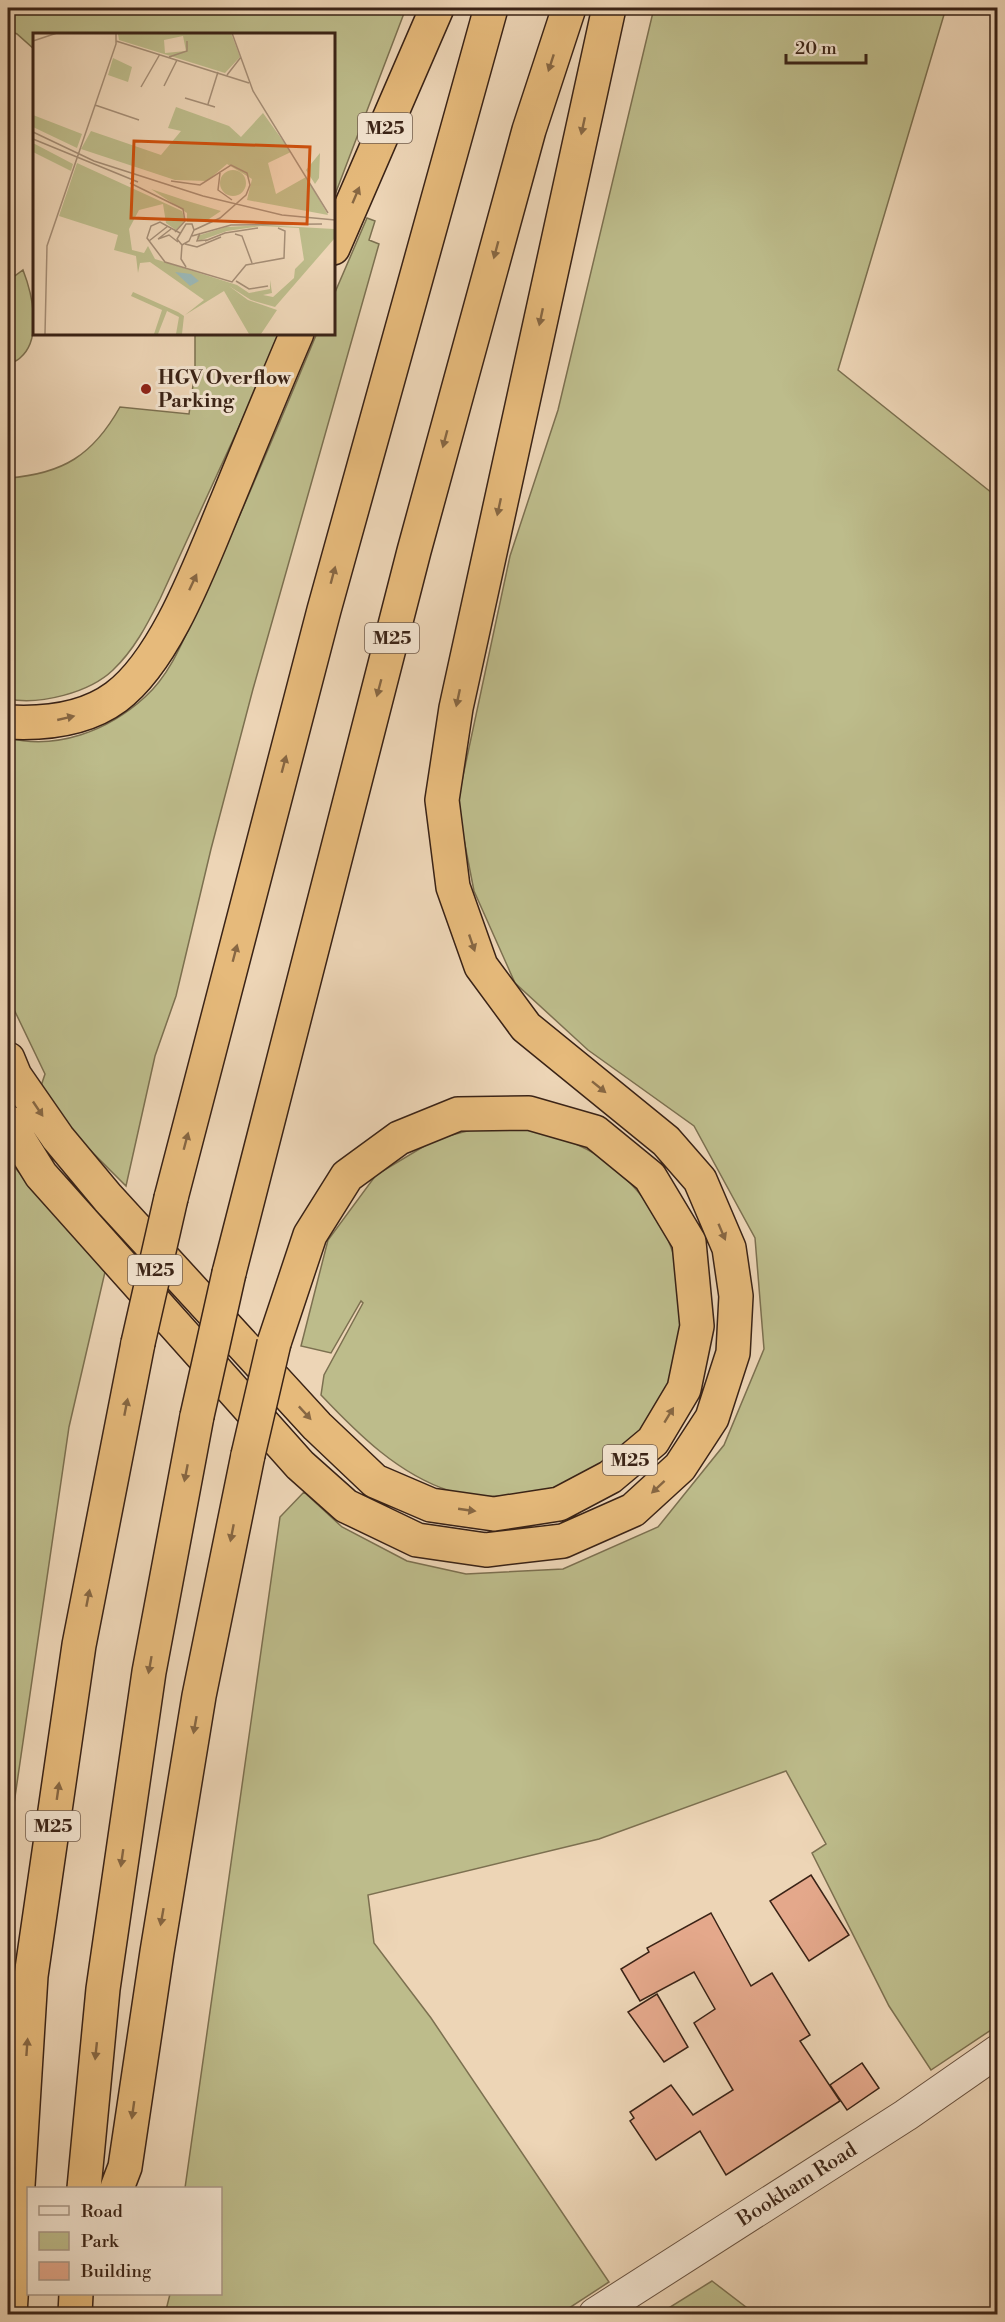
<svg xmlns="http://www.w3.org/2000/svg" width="1005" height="2322" viewBox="0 0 1005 2322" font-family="'Libre Bodoni',serif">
  <rect width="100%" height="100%" fill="#edd5b6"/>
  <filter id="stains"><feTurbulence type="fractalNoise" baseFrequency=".00333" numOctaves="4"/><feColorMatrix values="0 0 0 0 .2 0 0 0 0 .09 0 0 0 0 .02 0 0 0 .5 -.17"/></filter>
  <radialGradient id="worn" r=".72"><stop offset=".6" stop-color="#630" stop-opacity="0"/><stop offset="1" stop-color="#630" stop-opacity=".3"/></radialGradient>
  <path fill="#bdbc8b" stroke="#7c7050" stroke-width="1.5" d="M 8,8 L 406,8 L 333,200 L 333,34 L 34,34 L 34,49 L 17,34 L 8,30 Z
    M 654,8 L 946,8 L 838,370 L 997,497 L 997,2026 L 931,2070 L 889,2006 L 812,1853 L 826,1844 L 786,1771 L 599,1839 L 368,1895 L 374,1943 L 431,2018 L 609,2282 L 560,2314 L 165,2314 L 170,2294 L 220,2294 L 220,2188 L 185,2188 L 280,1517 L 304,1492 L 342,1527 L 407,1561 L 466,1574 L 563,1569 L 658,1527 L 724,1445 L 764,1349 L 755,1238 L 694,1126 L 588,1050 L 515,983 L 474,891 L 457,804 L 510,556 L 558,410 Z
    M 367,218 L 375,221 L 369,240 L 379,244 L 253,689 L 211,849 L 176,996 L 155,1056 L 126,1186 L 53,1113 L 39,1092 L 45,1074 L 8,997 L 8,738 C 57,750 108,731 145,697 C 174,671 187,630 204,595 C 244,509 280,421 317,333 L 333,333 L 333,297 Z
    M 23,270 C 32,293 43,339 20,358 C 17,361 11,363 8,365 L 8,281 Z
    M 195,333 L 282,333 L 160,599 C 147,625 134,650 113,670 C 89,693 40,705 8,699 L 8,478 C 63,474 93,455 120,407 L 189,414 L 195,371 Z
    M 483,1127 C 500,1128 517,1127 533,1130 C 548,1132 567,1139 580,1146 C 603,1156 624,1175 640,1194 C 728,1300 672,1466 536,1492 C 511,1497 475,1499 450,1491 C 398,1474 358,1434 321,1395 L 324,1375 L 363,1303 L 361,1301 L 331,1353 L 301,1346 L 328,1240 L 376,1175 L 436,1139 Z
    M 8,1155 L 12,1164 L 105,1272 L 69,1427 L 10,1831 L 8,1830 Z
    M 712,2281 L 755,2314 L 659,2314 Z"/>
  <path fill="#e4a88b" stroke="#3a2316" stroke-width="1.5" d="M 811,1875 L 849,1935 L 809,1961 L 770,1901 Z
    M 711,1913 L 751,1986 L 772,1973 L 810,2035 L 800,2041 L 840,2101 L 726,2175 L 700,2131 L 656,2160 L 630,2121 L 634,2118 L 630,2112 L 671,2085 L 693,2115 L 733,2090 L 694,2023 L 715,2009 L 694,1972 L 640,2001 L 621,1969 L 649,1952 L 647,1948 Z
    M 657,1994 L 688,2047 L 664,2062 L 628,2012 Z
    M 862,2063 L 879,2088 L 847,2110 L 830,2085 Z"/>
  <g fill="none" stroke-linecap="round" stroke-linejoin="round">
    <defs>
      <g id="minor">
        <path id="s1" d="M 595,2314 L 906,2115 L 998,2051"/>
      </g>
      <path id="motorway" d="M 333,248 L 437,8
        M 8,722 C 45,724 85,720 116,697 C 167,659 202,560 227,501 C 250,445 273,389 297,333
        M 8,1059 L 15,1076 L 58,1138 L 108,1198 L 317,1426 L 375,1481 L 431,1505 L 494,1514 L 559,1504 L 610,1477 L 653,1441 L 684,1389 L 697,1326 L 689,1242 L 650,1177 L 595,1132 L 529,1113 L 458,1114 L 399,1138 L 347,1176 L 310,1235 L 274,1343
        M 8,1122 L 41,1175 L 300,1465 L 346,1506 L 417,1540 L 486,1550 L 563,1541 L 633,1510 L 680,1467 L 712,1418 L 733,1353 L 736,1296 L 729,1248 L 700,1180 L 666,1141 L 526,1027 L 481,966 L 453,887 L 442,800 L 456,708 L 609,8
        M 171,1198 L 324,610 L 491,8
        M 229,1273 L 414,551 L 529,130 L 569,8
        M 84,2188 L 103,1989 L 149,1672 L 197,1416
        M 117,2188 L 125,2167 L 157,1952 L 199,1696 L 248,1455
        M 10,2314 L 31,1976 L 79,1645 L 138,1343
        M 75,2314 L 76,2294"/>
    </defs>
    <use href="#minor" stroke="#67503e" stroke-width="34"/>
    <use href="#motorway" stroke="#3a2316" stroke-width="36"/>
    <use href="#minor" stroke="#f3e4d0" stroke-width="32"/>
    <use href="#motorway" stroke="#e6ba7b" stroke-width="33"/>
    <defs>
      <path id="motorway-bridge" d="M 138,1343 L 171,1198
        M 197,1416 L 229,1273
        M 248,1455 L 274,1343"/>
    </defs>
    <use href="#motorway-bridge" stroke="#3a2316" stroke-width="36" stroke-linecap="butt"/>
    <use href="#motorway-bridge" stroke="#e6ba7b" stroke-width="33"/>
  </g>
  <defs><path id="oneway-solid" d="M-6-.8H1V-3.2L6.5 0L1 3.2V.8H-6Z" transform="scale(1.5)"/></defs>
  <g fill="#876743">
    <use href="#oneway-solid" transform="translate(551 63) rotate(108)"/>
    <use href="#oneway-solid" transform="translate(583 126) rotate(102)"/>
    <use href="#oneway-solid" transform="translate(356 195) rotate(-67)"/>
    <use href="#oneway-solid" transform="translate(496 250) rotate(105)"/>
    <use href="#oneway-solid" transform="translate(541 317) rotate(102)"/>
    <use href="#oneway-solid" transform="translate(445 439) rotate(105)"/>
    <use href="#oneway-solid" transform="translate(499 507) rotate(102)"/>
    <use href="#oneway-solid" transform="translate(333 575) rotate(-75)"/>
    <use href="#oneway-solid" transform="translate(193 582) rotate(-65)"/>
    <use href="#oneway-solid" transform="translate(379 688) rotate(105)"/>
    <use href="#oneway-solid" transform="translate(458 698) rotate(102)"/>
    <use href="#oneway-solid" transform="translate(66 718) rotate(-13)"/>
    <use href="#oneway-solid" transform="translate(284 764) rotate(-75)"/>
    <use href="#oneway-solid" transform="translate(472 943) rotate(71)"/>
    <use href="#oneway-solid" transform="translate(235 953) rotate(-75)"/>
    <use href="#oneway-solid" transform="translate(599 1087) rotate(39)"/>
    <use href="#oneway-solid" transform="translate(38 1109) rotate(56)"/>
    <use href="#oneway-solid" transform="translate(186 1141) rotate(-75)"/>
    <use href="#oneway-solid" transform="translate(722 1232) rotate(67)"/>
    <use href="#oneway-solid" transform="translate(126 1407) rotate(-79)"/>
    <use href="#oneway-solid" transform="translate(305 1413) rotate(47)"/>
    <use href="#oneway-solid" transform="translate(669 1415) rotate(-59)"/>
    <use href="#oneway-solid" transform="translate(186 1473) rotate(101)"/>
    <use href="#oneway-solid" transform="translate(658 1487) rotate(137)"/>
    <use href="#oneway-solid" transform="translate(467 1510) rotate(8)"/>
    <use href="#oneway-solid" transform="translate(232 1533) rotate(101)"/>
    <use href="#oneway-solid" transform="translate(88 1598) rotate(-79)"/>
    <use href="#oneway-solid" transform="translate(150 1665) rotate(100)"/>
    <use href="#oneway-solid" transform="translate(195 1725) rotate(100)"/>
    <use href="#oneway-solid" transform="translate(58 1791) rotate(-82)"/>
    <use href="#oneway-solid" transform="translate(122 1858) rotate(98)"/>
    <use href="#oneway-solid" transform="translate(162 1917) rotate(100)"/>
    <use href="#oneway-solid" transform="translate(27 2047) rotate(-86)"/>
    <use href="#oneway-solid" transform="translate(96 2051) rotate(96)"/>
    <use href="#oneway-solid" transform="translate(133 2110) rotate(98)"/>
  </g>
  <circle fill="#8f2418" stroke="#f3e4d0" stroke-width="2" cx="146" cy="389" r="6"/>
  <g text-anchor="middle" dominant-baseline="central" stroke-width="6" stroke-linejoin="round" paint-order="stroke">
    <g fill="#f3e4d0" stroke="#725d4e" stroke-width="1.5">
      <rect x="358" y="113" width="54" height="30" rx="4.5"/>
      <rect x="365" y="623" width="54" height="30" rx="4.5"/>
      <rect x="128" y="1255" width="54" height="30" rx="4.5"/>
      <rect x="603" y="1445" width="54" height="30" rx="4.5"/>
      <rect x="26" y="1811" width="54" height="30" rx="4.5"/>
    </g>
    <g font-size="18" font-weight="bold" fill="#3a2316">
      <text x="385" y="128">M25</text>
      <text x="392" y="638">M25</text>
      <text x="155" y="1270">M25</text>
      <text x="630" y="1460">M25</text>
      <text x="53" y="1826">M25</text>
    </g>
    <g font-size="20" font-weight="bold" fill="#3a2316" stroke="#f3e4d0" text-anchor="start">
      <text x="158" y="378">HGV Overflow<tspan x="158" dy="23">Parking</tspan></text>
    </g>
    <g font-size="20" fill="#3a2316" stroke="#f3e4d0">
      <text stroke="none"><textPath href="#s1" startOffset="240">Bookham Road</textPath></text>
    </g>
  </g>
  <g transform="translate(33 33)">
    <rect width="302" height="302" fill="#edd5b6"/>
    <path d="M 93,0 L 198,0 L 207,24 L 192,40 L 86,7 L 85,1 ZM 150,3 L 153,18 L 132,20 L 131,7 ZM 80,25 L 99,34 L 95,49 L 75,42 ZM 143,74 L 196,93 L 208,104 L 230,80 L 258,119 L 235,130 L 243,161 L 273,144 L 295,182 L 214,167 L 219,146 L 194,131 L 174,148 L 142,147 L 48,116 L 58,98 L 128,122 L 148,98 L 135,95 ZM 0,82 L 49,101 L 44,115 L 0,94 ZM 0,110 L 40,131 L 38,138 L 0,119 ZM 287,120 L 286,145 L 282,151 L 273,137 ZM 44,130 L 149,178 L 152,187 L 143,197 L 133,190 L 130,171 L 106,177 L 96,196 L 99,217 L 111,220 L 115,213 L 122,226 L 204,252 L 216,260 L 237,256 L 237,247 L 239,260 L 230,262 L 240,264 L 261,245 L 262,236 L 271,227 L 266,195 L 228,193 L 194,198 L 166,208 L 164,203 L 193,194 L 230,192 L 301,196 L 301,206 L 242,274 L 218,267 L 196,253 L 215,267 L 244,277 L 228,301 L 216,301 L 191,258 L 152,282 L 171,267 L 117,229 L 107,230 L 105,240 L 103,223 L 81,217 L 85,202 L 26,183 ZM187 150a13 13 0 1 1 26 0a13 13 0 1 1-26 0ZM 118,156 L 151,167 L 188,178 L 173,188 L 154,189 L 154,180 ZM 100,259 L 145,279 L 151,283 L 149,301 L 143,301 L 146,284 L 134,278 L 125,301 L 121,301 L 129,277 L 98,263 Z" fill="#bdbc8b" fill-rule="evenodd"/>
    <path d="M 142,239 L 158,241 L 166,248 L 157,253 Z" fill="#9bb7b5"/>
    <path fill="none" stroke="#a58e76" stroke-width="1.5" d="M 199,0 L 220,58 L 295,180M 0,8 L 24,0M 83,8 L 216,50M 136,24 L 154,18 L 154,8M 194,42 L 208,24M 131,53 L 144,27M 108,54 L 127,21M 152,65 L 182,74M 175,71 L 185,39M 62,72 L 106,87M 0,99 L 61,128 L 170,163 L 249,182 L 302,187M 0,106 L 105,149M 187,140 L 185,157 L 199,167M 138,148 L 167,152 L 198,132 L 214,140 L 217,152 L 213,162 L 187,185 L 161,197M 97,150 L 150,176 L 152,188 L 142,199M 153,191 L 159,191 L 161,197 L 156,208 L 149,212 L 144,206 ZM 138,196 L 125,206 L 136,202 L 145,209M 147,200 L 127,189 L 118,193 L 114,205 L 132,229 L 199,249 L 213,232 L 251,225 L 252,198 L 245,195M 167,200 L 164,208 L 174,207M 202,201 L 209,203 L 219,230M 159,203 L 198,192 L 289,191M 116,208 L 135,193M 172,208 L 192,200 L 225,195M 152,211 L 164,214 L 188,204M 149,212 L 148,226 L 153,234M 203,248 L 216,256 L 235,253M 12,301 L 14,213 L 83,11 L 83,0"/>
    <path fill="#ce510e" fill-opacity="0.15" stroke="#ce510e" stroke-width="3" d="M 101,108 L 277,114 L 274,191 L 98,185 Z"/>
    <rect width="302" height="302" fill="none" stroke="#3a2316" stroke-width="3"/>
  </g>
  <rect width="1005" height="2322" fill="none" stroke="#edd5b6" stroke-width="30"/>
  <rect x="9" y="9" width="987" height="2304" fill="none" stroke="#3a2316" stroke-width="3"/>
  <rect x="15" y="15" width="975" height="2292" fill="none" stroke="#3a2316" stroke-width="1.5"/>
  <rect x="27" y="2187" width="195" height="108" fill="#f3e4d0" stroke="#a99786" stroke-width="1.5"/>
  <rect x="39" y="2206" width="30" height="9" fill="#f3e4d0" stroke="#a99786" stroke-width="1.5"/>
  <text x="81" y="2217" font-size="18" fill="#3a2316">Road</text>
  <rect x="39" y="2232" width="30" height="18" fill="#bdbc8b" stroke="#a99786" stroke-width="1.5"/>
  <text x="81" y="2247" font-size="18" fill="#3a2316">Park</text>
  <rect x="39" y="2262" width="30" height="18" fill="#e4a88b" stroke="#a99786" stroke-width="1.5"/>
  <text x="81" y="2277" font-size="18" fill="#3a2316">Building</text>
  <path d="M786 54v9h80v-9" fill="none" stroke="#3a2316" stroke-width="3"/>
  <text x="795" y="54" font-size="18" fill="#3a2316" stroke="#f3e4d0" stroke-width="4.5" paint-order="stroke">20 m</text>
  <rect width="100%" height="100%" filter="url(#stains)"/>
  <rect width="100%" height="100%" fill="url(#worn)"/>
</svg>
